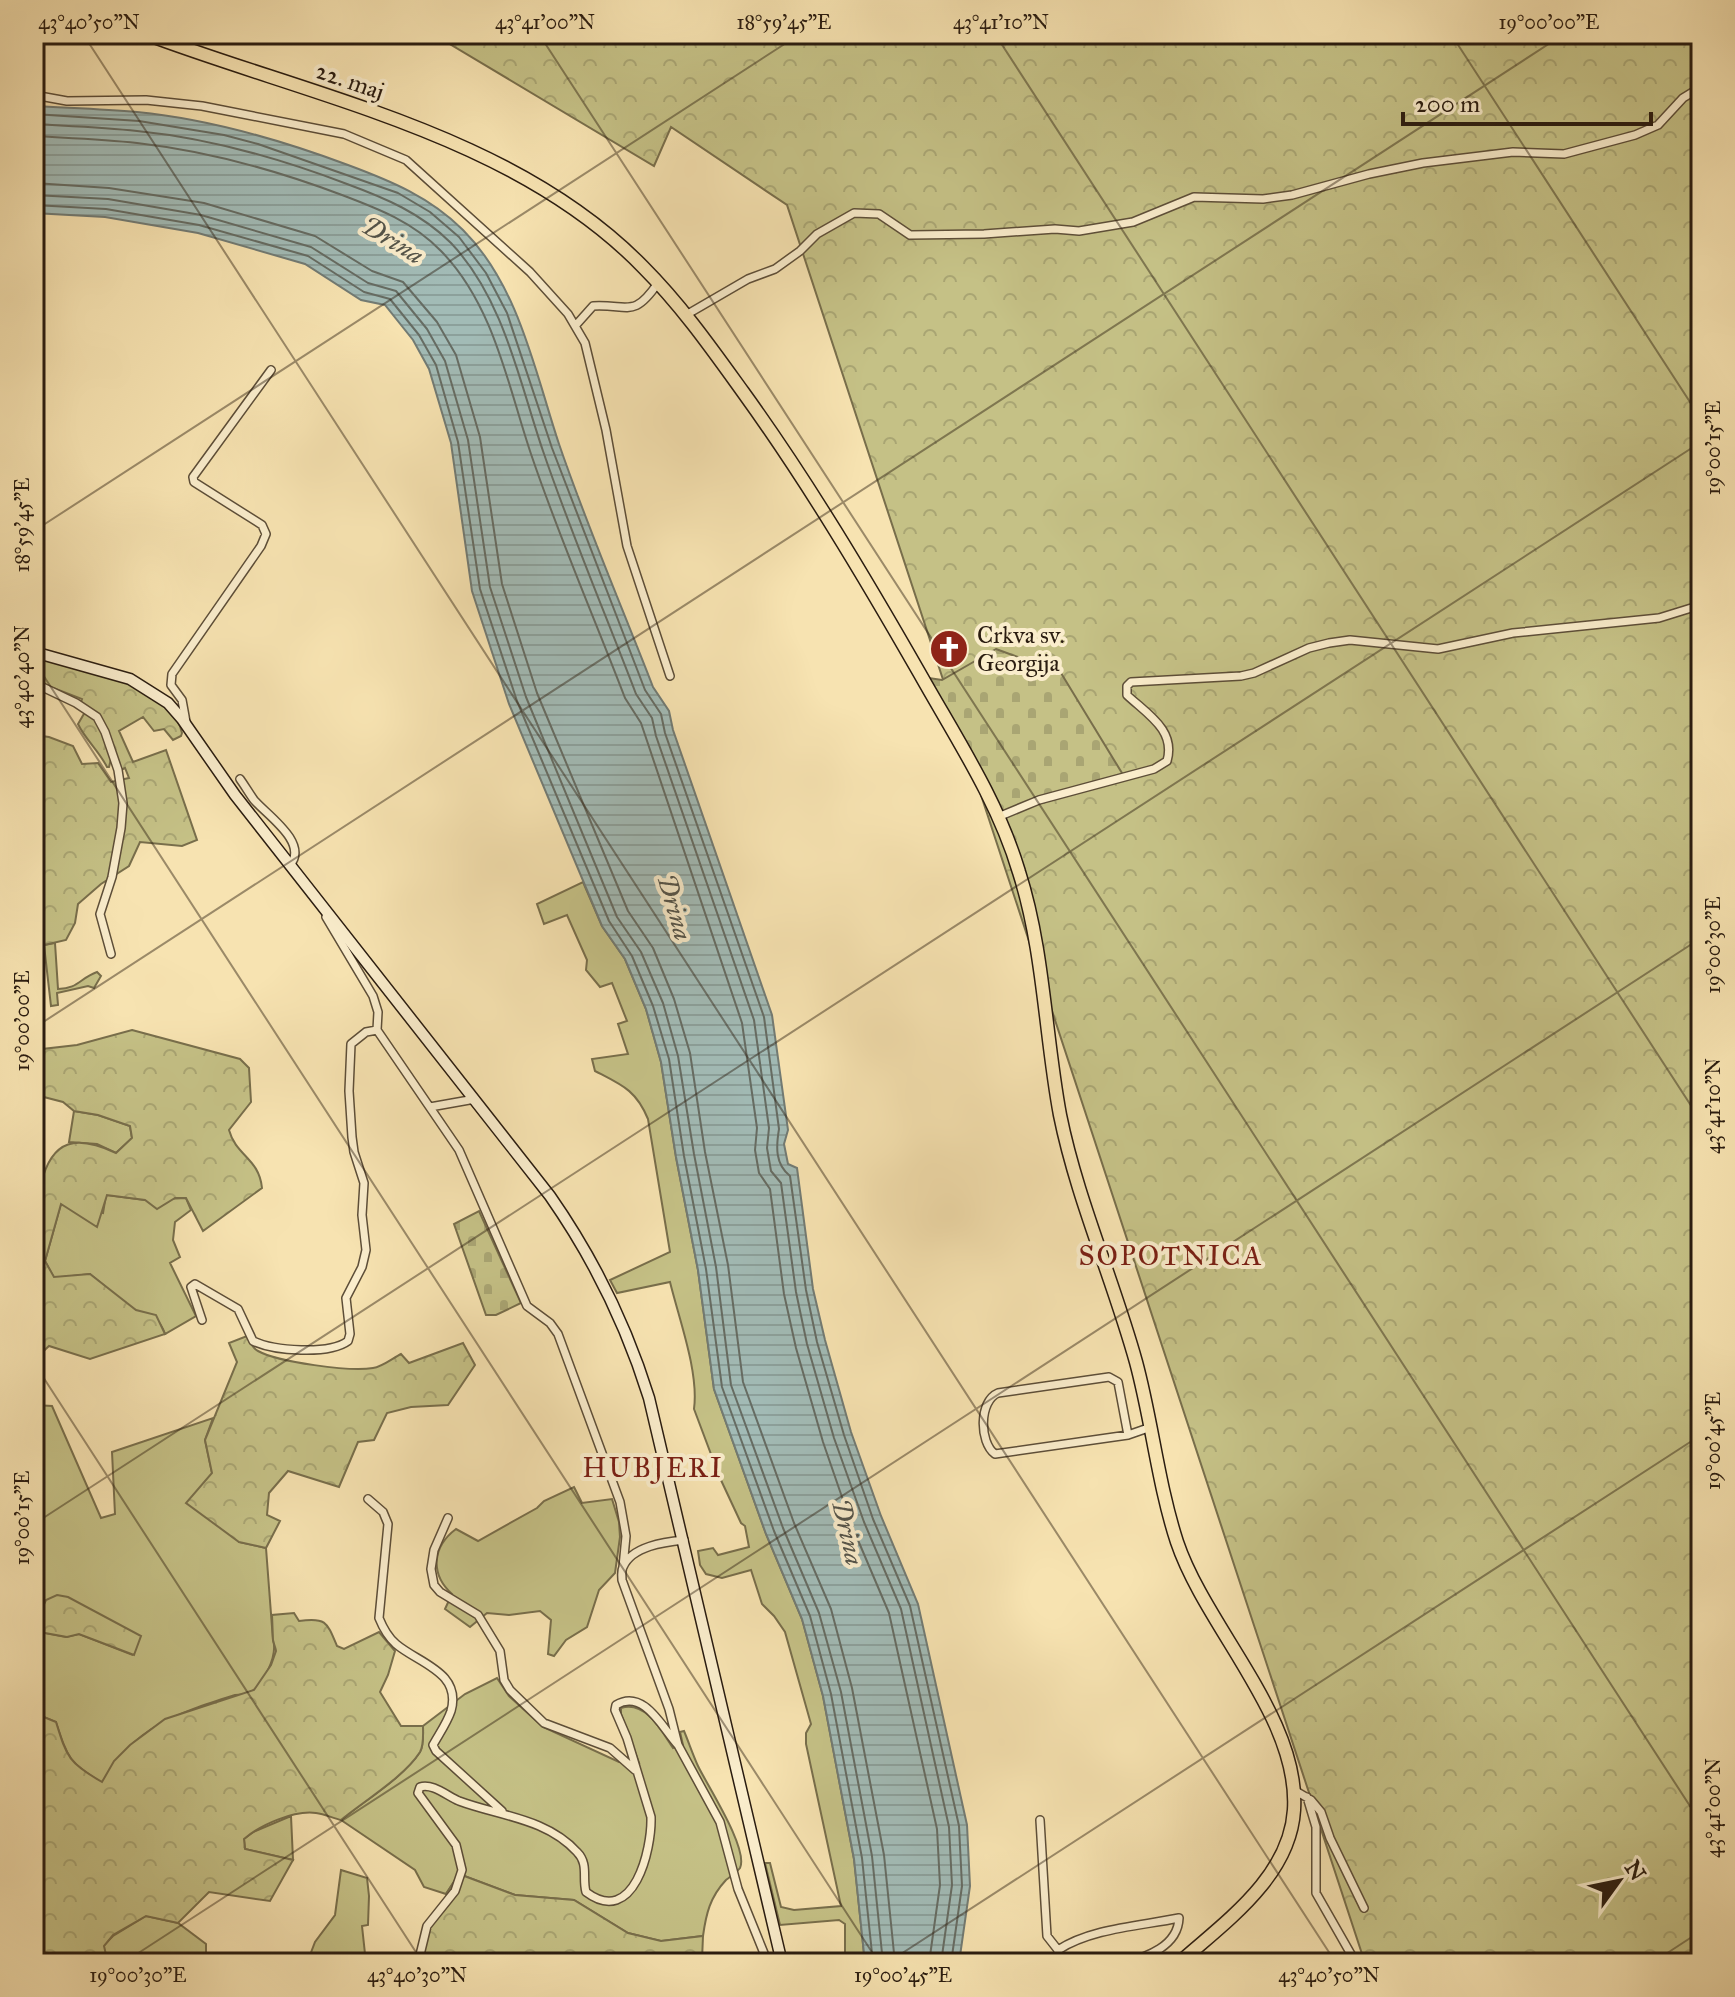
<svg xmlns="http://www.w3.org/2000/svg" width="1735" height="1997" viewBox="0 0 1735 1997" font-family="'IM FELL Great Primer',serif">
  <defs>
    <pattern id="forest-crowns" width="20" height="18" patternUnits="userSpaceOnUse" patternTransform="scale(2)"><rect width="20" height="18" fill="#c5c186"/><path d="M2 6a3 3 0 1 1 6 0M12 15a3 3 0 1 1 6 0" fill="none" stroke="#a9a573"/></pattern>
    <pattern id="cemetery-stones" width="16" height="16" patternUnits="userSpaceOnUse" patternTransform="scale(2)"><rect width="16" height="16" fill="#c5c186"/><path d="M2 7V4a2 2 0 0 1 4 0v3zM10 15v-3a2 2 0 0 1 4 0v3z" fill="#a9a573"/></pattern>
    <pattern id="water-rules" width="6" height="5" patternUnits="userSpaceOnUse" patternTransform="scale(2)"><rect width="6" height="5" fill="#a2bbb6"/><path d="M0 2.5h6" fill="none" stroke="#8ca09b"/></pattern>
  </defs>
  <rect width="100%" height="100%" fill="#f7e3b1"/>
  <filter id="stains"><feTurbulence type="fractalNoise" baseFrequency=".0025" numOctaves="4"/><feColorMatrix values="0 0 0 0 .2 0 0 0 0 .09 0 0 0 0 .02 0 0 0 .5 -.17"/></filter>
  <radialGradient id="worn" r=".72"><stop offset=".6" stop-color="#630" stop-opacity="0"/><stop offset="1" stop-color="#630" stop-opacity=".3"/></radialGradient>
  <path fill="#c5c186" stroke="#786e4b" stroke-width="2" d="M 583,882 L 602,926 L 625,959 L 646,1009 L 661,1062 L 676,1157 L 698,1270 L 714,1389 L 766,1534 L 802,1619 L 823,1696 L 854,1859 L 865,1963 L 845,1963 L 845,1924 L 839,1920 L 780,1925 L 765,1863 L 770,1863 L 781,1907 L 794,1910 L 841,1906 L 806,1744 L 806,1733 L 811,1724 L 785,1632 L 774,1616 L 762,1604 L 751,1570 L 722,1578 L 706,1574 L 700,1565 L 698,1551 L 713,1548 L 718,1555 L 749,1547 L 745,1526 L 741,1523 L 720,1478 L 694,1409 C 699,1372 679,1319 670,1282 L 617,1293 L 610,1280 L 670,1252 L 648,1119 C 636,1090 622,1085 595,1071 L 592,1059 L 628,1054 L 618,1024 L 627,1021 L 612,983 L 600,987 L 586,970 L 587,960 L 567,915 L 544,924 L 537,904 Z
    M 55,943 L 58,989 C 78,989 80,978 97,972 L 101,976 L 94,988 L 88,986 L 57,993 L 58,1005 L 51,1006 L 44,945 Z
    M 74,1111 L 98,1115 L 130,1126 L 132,1138 L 116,1153 L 97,1144 L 69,1142 Z
    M 106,1195 L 145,1200 L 186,1198 L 191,1210 L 175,1222 L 173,1240 L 180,1257 L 170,1263 L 196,1316 L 165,1334 C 158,1316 153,1317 137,1311 C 129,1308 99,1281 90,1274 L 54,1278 L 45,1261 L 61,1204 L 103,1213 Z
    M 34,1405 L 52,1406 L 101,1518 L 115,1514 L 112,1452 L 213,1418 L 205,1440 L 212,1473 L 239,1542 L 266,1548 L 273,1640 C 278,1655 263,1687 249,1693 C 246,1694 239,1695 235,1695 C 178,1713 133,1727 102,1783 C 69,1762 68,1759 56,1722 L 34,1713 L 34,1631 L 66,1637 L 79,1634 L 133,1655 L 34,1608 Z
    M 574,1487 L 582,1503 L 612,1499 L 619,1522 L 620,1537 L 615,1573 L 599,1590 L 587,1627 L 566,1640 L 554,1656 L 548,1654 L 551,1620 L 540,1611 L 509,1615 L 487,1613 L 470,1627 L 445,1609 L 452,1594 C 430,1574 432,1547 456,1529 L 478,1541 L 537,1508 L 544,1501 Z
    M 497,1678 L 509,1696 L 543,1727 L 619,1762 L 639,1763 L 621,1714 L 621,1708 C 646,1700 662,1732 673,1748 L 683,1745 L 680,1732 L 684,1731 C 689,1743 693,1755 698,1766 C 707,1785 749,1849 740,1868 C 737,1872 730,1877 726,1880 C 710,1897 706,1914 703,1936 L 661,1941 L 628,1933 L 574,1900 L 515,1895 L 459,1874 L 446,1894 L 424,1887 L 415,1870 L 341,1820 C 364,1801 404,1777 420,1752 C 424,1745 423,1735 423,1726 L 465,1694 Z
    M 291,1816 L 293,1860 L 245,1849 L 244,1839 L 253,1832 Z
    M 341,1870 L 367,1878 L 369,1896 L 368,1925 L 362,1926 L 366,1963 L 307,1963 L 315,1942 L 335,1915 Z
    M 146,1916 L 178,1923 L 206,1944 L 206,1959 L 185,1963 L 115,1963 L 107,1959 L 103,1946 L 113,1936 Z"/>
  <path fill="url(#forest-crowns)" stroke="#786e4b" stroke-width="2" d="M 433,34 L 1701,34 L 1701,1963 L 1365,1963 L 787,205 L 671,127 L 654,166 Z
    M 37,658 C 75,663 174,688 182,733 L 181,736 L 173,740 L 164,729 L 154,731 L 143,717 L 119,731 L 133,762 L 166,750 L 197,840 L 182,846 L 140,842 L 129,866 L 101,884 L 78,904 L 75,923 L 66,940 L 44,945 L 34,926 L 34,831 L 42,820 L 34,812 L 34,735 L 49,737 L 73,746 L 82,764 L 98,763 L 111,782 L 129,778 L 125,768 L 121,770 L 111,759 L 109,767 L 107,767 C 99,751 85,739 78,724 L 85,712 L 79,708 L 82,699 L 46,685 L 41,709 L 34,712 L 34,663 Z
    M 132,1030 L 240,1059 L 249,1068 L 251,1102 L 229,1130 C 236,1156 259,1158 262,1188 L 203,1231 L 186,1198 L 175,1198 L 157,1209 L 145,1200 L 107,1195 L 97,1227 L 61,1204 L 45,1261 L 54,1277 L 90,1274 L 136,1310 L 156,1315 L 165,1334 L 90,1359 L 49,1346 L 34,1360 L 34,1186 L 41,1184 C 52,1138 77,1135 116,1153 L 132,1138 L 130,1126 L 98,1115 L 74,1111 L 63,1102 L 40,1096 L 34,1091 L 34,1050 L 77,1045 Z
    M 247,1336 C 250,1342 252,1348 258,1351 C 278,1362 350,1372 373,1368 C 382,1367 393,1358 401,1354 L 409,1363 L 463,1343 L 475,1365 L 448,1405 L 411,1407 L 387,1413 L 374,1440 L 358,1442 L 339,1487 L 288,1471 L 269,1493 L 267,1515 L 280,1521 L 266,1548 L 239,1542 L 186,1503 L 212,1473 L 205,1440 L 237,1362 L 229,1343 Z
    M 57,1595 L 68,1597 L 141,1636 L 134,1655 L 79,1634 L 67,1637 L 34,1631 L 34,1608 L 41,1611 L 46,1600 Z
    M 294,1613 L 299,1621 C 326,1617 327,1622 337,1646 L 344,1649 L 379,1632 L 395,1651 L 388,1675 L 380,1692 L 401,1726 L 423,1726 C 423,1735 424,1745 420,1752 C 404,1777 364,1801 341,1820 C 333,1818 324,1814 316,1813 C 294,1810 260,1825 244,1839 L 245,1849 L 293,1860 L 270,1901 L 209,1892 L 178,1923 L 146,1916 L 113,1935 L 104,1946 L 107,1959 L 115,1963 L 34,1963 L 34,1713 L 56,1722 C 67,1758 69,1763 102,1782 L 114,1761 L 130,1745 L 165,1719 L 254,1690 L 271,1665 L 276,1651 L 273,1640 L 272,1615 Z
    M 459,1874 L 515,1895 L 574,1900 L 628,1933 L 661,1941 L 703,1936 L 702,1960 L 665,1963 L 421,1963 L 430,1926 L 451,1902 L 446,1894 Z"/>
  <path fill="url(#cemetery-stones)" stroke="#786e4b" stroke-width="2" d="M 996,649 L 1061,673 L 1125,778 L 999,813 L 929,678 L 942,680 Z
    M 479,1211 L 521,1303 L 496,1315 L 486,1315 L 454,1224 Z"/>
  <path fill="url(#water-rules)" stroke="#727b74" stroke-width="2" d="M 34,106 C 68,108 103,109 137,112 C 209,119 281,140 348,165 C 391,181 430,197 463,230 C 519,286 535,372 559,444 C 587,526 622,607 653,687 L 669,711 L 673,730 L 772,1015 L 788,1130 L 784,1144 L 788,1164 L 797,1168 L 813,1289 L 825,1340 L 851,1432 L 881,1516 L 918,1604 L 967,1825 L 970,1886 L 959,1963 L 865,1963 L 854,1859 L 823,1696 L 802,1619 L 766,1534 L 714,1389 L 698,1270 L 676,1157 L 661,1062 L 646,1009 L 625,959 L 602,926 L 509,704 L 472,591 L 451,443 L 429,369 L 413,340 L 385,305 L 361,300 L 305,264 L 198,233 L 105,217 L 34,213 Z"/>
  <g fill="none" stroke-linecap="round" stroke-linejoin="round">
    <path stroke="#666c63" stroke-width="2" d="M 34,114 L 139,121 L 224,135 L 258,144 L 398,193 L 430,212 L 459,237 L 486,273 L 507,313 L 552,448 L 645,690 L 661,714 L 665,733 L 764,1017 L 779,1129 C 776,1147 775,1164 790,1176 L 806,1290 L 817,1342 L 844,1435 L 873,1519 L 910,1606 L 959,1826 L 962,1886 L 951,1963
      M 34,124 C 68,126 103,127 137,131 C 208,138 279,158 347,184 C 385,198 421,213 451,243 C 504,299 519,381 543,451 C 571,533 605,613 636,694 L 652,718 L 656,736 L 754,1020 L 769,1128 L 767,1148 L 771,1171 L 781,1183 L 796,1292 L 807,1344 L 834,1438 L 864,1522 L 901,1609 L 949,1827 L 952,1885 L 941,1963
      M 34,136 C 68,138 103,139 137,143 C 207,151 276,170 342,195 C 379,209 413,222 441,251 C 494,305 508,386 531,454 C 559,537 594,617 625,698 L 641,723 L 742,1023 L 757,1128 L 755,1150 L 759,1173 L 770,1189 L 784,1294 L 796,1348 L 823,1442 L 852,1526 L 889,1613 L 937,1829 L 940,1885 L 929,1963
      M 34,183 L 109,188 L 204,203 L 315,236 L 372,271 L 403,282 L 437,322 L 456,355 L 480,437 L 502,584 L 537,693 L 628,911 L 653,948 L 674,999 L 690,1053 L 705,1152 L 728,1265 L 743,1382 L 794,1523 L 831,1609 L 852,1688 L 884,1855 L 895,1963
      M 34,195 L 108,199 L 201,215 L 311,247 L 368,283 L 396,291 L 427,329 L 445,361 L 468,440 L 490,587 L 526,697 L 617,917 L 641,952 L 663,1003 L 678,1056 L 694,1154 L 716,1267 L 731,1385 L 783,1528 L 819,1613 L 841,1692 L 872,1856 L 883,1963
      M 34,205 L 106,209 L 199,225 L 308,256 L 364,292 L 390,299 L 419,335 L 436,365 L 458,442 L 480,589 L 517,701 L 609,921 L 632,956 L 653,1006 L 669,1059 L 684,1156 L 706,1269 L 722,1387 L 774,1531 L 810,1616 L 831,1694 L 862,1858 L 873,1963"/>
    <defs>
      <path id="street" d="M 34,95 L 67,101 L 146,100 L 202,106 L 344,134 L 406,160 L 530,272 L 568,314 L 585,343 L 606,430 L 627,546 L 670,676
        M 686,315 L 748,279 L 775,269 L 800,251 L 817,234 L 854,213 L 879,214 L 910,235 L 984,234 L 1055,229 L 1079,231 L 1133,222 L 1194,197 L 1263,199 L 1292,195 L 1369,174 L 1423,163 L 1513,152 L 1564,154 L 1635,135 L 1658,125 L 1683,98 L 1701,87
        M 576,325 L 593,306 C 629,304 633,319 658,283
        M 34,683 L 76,703 L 97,717 L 105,732 L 118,770 L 123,803 L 121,828 L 112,877 L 100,914 L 111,954
        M 186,722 L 182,700 L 171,685 L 172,674 L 261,546 L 266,534 L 262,525 L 194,482 L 193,477 L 271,370
        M 240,779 C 245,786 249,793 254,800 C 267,815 309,843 290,865
        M 998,817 L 1039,800 L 1154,769 L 1167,761 C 1176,730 1147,714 1127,695 L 1127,686 L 1131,682 L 1241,676 L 1254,673 L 1309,648 L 1329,643 L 1350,640 L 1438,649 L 1513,633 L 1659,618 L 1701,605
        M 326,917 L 373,996 L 378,1012 L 377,1030 L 459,1150 L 527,1306 L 550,1323 L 558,1334 L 620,1502 L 626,1536 L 623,1567
        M 430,1107 L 475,1099
        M 202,1320 L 191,1287 L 195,1284 L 238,1309 L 253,1341 C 274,1351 329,1355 348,1341 L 350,1334 L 346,1298 L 362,1267 L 366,1250 L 362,1215 L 364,1183 L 354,1152 L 352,1137 L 349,1091 L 351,1044 L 366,1032 L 377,1030
        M 1128,1435 L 1118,1382 L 1109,1377 L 998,1393 C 979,1401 979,1442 995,1454 L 1128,1435 L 1151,1427
        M 368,1499 L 383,1512 L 388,1524 L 379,1618 C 383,1628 388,1637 396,1644 C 418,1663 462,1672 451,1711 C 447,1723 439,1734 433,1745 L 436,1751 L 502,1811
        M 448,1518 L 434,1550 L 431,1569 L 434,1585 L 440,1592 L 478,1615 L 500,1651 L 504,1680 L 510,1690 L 544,1723 L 610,1748 L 635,1770
        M 684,1540 C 665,1542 632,1546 623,1567 C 621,1571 622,1576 622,1580 L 669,1709 L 678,1745 L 720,1822 L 738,1889 L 768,1963
        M 1294,1790 L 1311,1800 L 1321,1812 L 1330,1838 L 1364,1908
        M 1307,1797 L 1316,1827 L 1316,1893 L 1356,1963
        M 1040,1820 L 1047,1936 L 1058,1950
        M 418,1963 L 427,1926 L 455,1891 L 462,1870 L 456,1845 L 418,1793 L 420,1787 C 433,1783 447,1796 459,1801 C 499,1816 546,1818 577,1852 C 589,1864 582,1878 586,1892 C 634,1928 652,1849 651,1817 L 627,1738 L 615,1710 L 616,1705 C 644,1688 663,1729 678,1745
        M 1058,1963 L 1058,1950 C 1092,1928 1141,1926 1179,1918 C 1178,1946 1147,1957 1124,1963"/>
      <path id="secondary" d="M 34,652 L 130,679 L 168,703 L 182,719 L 235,795 L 550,1196 C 594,1259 626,1324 649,1398 L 782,1963"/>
      <path id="primary" d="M 146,34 C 313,97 515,135 643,267 C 681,305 712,349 743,392 C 808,482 865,578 920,674 C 956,738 998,801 1019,872 C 1044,950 1045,1035 1060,1115 C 1077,1199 1113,1279 1136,1362 C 1152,1421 1158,1484 1177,1542 C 1206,1628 1300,1718 1294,1810 C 1290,1877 1225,1922 1179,1963"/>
    </defs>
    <use href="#street" stroke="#5d4e38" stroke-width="10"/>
    <use href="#secondary" stroke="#2a1c10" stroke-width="13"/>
    <use href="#primary" stroke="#2a1c10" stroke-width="15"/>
    <use href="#street" stroke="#faedcc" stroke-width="7"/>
    <use href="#secondary" stroke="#faedcc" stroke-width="10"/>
    <use href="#primary" stroke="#f7e3b1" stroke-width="12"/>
  </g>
  <path fill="none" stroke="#2a1c10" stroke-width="2" stroke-opacity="0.45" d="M 83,34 L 1336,1963M 539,34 L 1701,1823M 995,34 L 1701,1121M 1451,34 L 1701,419M 34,35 L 35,34M 34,531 L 800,34M 34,661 L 879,1963M 34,1028 L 1564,34M 34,1363 L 423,1963M 34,1524 L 1701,442M 123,1963 L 1701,938M 887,1963 L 1701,1435M 1652,1963 L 1701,1931"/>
  <defs>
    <symbol id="church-disc" viewBox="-11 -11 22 22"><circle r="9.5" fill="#8f2418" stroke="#faedcc"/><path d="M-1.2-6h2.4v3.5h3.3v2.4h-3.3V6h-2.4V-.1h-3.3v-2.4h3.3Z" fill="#fff"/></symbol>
  </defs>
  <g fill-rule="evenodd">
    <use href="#church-disc" x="927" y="627" width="44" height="44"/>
  </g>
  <g text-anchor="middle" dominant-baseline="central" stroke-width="8" stroke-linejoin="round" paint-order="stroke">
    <g font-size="24" fill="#2a1c10" stroke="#faedcc">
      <text transform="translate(350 81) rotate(19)">22. maj</text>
    </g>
    <g font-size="24" fill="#2a1c10" stroke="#faedcc" text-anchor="start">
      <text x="977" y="635">Crkva sv.<tspan x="977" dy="28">Georgija</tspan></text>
    </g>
    <g font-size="26" font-style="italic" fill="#54544a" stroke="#faedcc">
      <text transform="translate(393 240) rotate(31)">Drina</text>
      <text transform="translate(675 907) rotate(74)">Drina</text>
      <text transform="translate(848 1532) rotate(77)">Drina</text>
    </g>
    <g font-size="28" letter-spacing="2" fill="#7a1f14" stroke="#faedcc">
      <text x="1171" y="1255">SOPOTNICA</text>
      <text x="653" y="1467">HUBJERI</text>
    </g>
  </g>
  <rect width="1735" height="1997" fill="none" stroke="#f7e3b1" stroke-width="88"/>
  <g transform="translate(1619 1881) rotate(57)" stroke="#faedcc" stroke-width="6" paint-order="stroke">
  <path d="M0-6L14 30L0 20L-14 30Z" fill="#2a1c10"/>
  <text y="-12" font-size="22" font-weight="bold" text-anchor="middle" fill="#2a1c10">N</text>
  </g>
  <path d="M1403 112v12h248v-12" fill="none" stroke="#2a1c10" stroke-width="4"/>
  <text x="1415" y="112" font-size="24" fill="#2a1c10" stroke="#faedcc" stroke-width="6" paint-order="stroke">200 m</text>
  <rect x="44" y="44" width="1647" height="1909" fill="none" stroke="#2a1c10" stroke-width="3"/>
  <g font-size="20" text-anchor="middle" fill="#2a1c10">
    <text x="89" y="29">43°40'50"N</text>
    <text x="545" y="29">43°41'00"N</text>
    <text x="784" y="29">18°59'45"E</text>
    <text x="1001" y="29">43°41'10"N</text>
    <text x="1549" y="29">19°00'00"E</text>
    <text transform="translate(1713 448) rotate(-90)" y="7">19°00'15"E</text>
    <text transform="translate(22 525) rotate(-90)" y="7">18°59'45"E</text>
    <text transform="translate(22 677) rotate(-90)" y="7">43°40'40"N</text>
    <text transform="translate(1713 945) rotate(-90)" y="7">19°00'30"E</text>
    <text transform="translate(22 1021) rotate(-90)" y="7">19°00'00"E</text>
    <text transform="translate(1713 1106) rotate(-90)" y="7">43°41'10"N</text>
    <text transform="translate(1713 1441) rotate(-90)" y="7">19°00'45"E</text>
    <text transform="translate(22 1518) rotate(-90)" y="7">19°00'15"E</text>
    <text transform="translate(1713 1808) rotate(-90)" y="7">43°41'00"N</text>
    <text x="138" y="1982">19°00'30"E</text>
    <text x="417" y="1982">43°40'30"N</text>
    <text x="903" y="1982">19°00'45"E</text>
    <text x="1329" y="1982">43°40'50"N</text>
  </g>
  <rect width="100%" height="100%" filter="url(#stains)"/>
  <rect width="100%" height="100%" fill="url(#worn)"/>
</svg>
